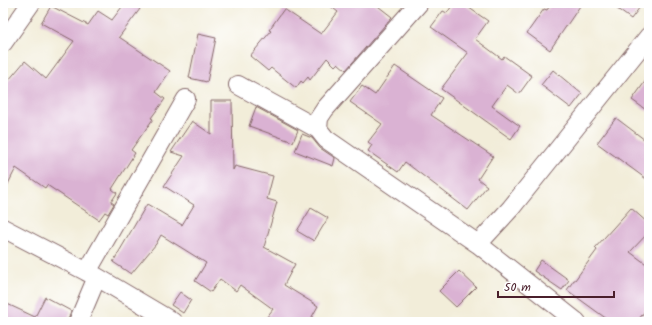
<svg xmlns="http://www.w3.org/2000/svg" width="652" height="325" viewBox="0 0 652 325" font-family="Kalam,sans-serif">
  <rect width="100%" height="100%" fill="#fff"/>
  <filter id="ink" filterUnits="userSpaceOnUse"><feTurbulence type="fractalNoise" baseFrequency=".025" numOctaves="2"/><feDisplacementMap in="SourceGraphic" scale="8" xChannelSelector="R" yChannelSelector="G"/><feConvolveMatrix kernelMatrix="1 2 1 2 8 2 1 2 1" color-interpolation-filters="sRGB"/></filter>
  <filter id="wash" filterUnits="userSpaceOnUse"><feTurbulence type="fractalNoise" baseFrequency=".012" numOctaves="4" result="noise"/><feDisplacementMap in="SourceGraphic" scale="16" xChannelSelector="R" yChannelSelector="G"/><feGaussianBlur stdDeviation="0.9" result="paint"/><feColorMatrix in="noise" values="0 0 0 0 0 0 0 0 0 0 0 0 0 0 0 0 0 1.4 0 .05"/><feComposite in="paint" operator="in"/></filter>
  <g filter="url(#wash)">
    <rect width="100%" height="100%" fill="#f2edd9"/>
    <g id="blocks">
      <path fill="#dab2d3" d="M 125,3 L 132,3 L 140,9 L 119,37 L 170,71 L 156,92 L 165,99 L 151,118 L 153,119 L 131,150 L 135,153 L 112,189 L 117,193 L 111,202 L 114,204 L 108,214 L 105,212 L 99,220 L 47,185 L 45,188 L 16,168 L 3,194 L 3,78 L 8,81 L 25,61 L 46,79 L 74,41 L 41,23 L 51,6 L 88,25 L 98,11 L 112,20 Z
        M 326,3 L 374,3 L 392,17 L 346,70 L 338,63 L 335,66 L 327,58 L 310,80 L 308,77 L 303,83 L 301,81 L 296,88 L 271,68 L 268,71 L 250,56 L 271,31 L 269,30 L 284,9 L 321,34 L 338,12 Z
        M 454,3 L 462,3 L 488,21 L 475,39 L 502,59 L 504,56 L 532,76 L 519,94 L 507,85 L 492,106 L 520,126 L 511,139 L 441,89 L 468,53 L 431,27 L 443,11 L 447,13 Z
        M 552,3 L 582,3 L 550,50 L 527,33 L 544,9 L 547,10 Z
        M 609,3 L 643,3 L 631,19 Z
        M 198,34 L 216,38 L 207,82 L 189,78 Z
        M 395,66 L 442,98 L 431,115 L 493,156 L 478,179 L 487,186 L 468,210 L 405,162 L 398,172 L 368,151 L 372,145 L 368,142 L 382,124 L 350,102 L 362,86 L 375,95 Z
        M 553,70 L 582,94 L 571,108 L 541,85 Z
        M 649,76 L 649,112 L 632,100 Z
        M 211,101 L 232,101 L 233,170 L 235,166 L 273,176 L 267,199 L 277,202 L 264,247 L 295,264 L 284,285 L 318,306 L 309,322 L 263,322 L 273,309 L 240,285 L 236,291 L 220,279 L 211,292 L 195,281 L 206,263 L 161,235 L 156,244 L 131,274 L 113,262 L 147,204 L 182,225 L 194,205 L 164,186 L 184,156 L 171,152 L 192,121 L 211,134 Z
        M 256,107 L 298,130 L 293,142 L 249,126 Z
        M 616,118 L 649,143 L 649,181 L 597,143 Z
        M 302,134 L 312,138 L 320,148 L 335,158 L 333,166 L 295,151 Z
        M 311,208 L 328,218 L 314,241 L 297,231 Z
        M 631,208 L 649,224 L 649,232 L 630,252 L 649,266 L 649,305 L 637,322 L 611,322 L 567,290 L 574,280 L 575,280 L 597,250 L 595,248 Z
        M 541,260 L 569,280 L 562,290 L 534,271 Z
        M 459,271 L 476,287 L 456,307 L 439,291 Z
        M 180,292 L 191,300 L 183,313 L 171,305 Z
        M 45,297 L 71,311 L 67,322 L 3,322 L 3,302 L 35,317 Z"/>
    </g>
  </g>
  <g filter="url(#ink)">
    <use href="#blocks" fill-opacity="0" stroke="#856768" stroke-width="1"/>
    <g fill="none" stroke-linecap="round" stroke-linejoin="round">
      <defs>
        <path id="minor" d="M 419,3 L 325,109 L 319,118 L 318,129 L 326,139 L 478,244 L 577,322
          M 3,43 L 31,3
          M 238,85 L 318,129
          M 3,228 L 97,277 L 173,322
          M 478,244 L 511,208 L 649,36
          M 87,272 L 186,99
          M 78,322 L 97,277"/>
      </defs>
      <use href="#minor" stroke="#856768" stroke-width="20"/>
      <use href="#minor" stroke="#fff" stroke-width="18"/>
    </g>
  </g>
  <rect width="652" height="325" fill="none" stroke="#fff" stroke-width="16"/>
  <path d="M498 291v6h116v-6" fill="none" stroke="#4a1f2b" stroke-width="2"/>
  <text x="504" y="291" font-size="12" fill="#4a1f2b" stroke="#ffffff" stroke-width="3" paint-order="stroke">50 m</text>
</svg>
